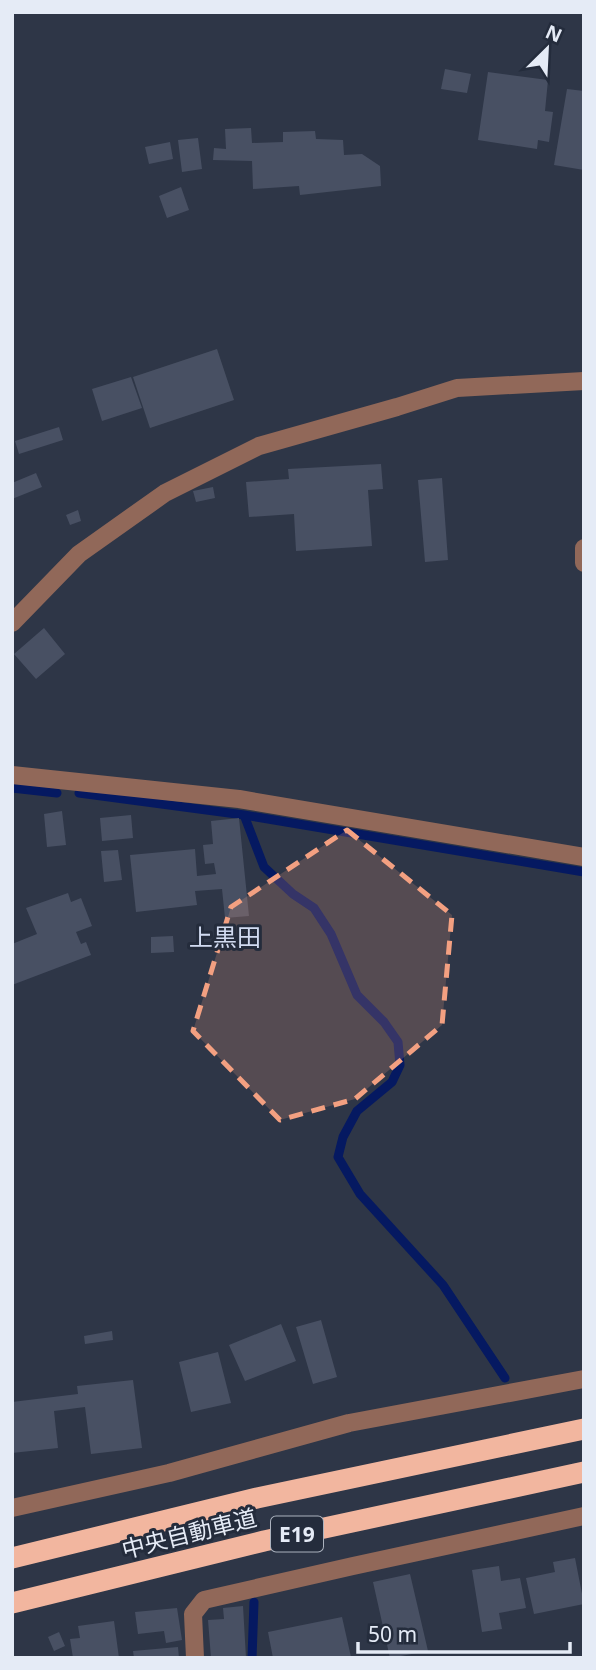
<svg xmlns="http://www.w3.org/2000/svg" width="596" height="1670" viewBox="0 0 596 1670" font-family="'Noto Sans','Noto Sans JP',sans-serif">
  <rect width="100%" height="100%" fill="#2e3647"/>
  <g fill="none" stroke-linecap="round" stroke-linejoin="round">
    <path stroke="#051961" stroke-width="9" d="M 12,788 L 57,793
      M 79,793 L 244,815 L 584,872
      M 244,815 L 264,867 L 293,894 L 314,908 L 331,934 L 357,995 L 384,1022 L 398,1042 L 400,1065 L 392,1082 L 357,1111 L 343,1137 L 338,1157 L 360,1194 L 443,1285 L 505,1378
      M 252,1658 L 254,1602"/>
  </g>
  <path fill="#485063" d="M 445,69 L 471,74 L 467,93 L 441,89 Z
    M 488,72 L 548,80 L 545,111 L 553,112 L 549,142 L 538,140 L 537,149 L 478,140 Z
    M 567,89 L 584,91 L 584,170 L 554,165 Z
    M 251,128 L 252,143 L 283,142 L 283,132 L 315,131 L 316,139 L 343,140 L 344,155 L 362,154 L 380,166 L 381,186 L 300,195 L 299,186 L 253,189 L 252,161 L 213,160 L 214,148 L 226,149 L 225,129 Z
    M 198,138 L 202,169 L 182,172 L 178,140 Z
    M 170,142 L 173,159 L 149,164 L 145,147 Z
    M 181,187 L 189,210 L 167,218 L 159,196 Z
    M 217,349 L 234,400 L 150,428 L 133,377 Z
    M 131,377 L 142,408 L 102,421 L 92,389 Z
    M 59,427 L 63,440 L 19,454 L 15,441 Z
    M 381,464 L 383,489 L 368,490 L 372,546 L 296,551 L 294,514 L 249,517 L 246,482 L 289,479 L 288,469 Z
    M 36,473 L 42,487 L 12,499 L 12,483 Z
    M 442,478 L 448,560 L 425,562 L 418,480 Z
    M 213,487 L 215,498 L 196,502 L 193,491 Z
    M 78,510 L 81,521 L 70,525 L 66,515 Z
    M 44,628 L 65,654 L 36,679 L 14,654 Z
    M 62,811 L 66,845 L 47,847 L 44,814 Z
    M 131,815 L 133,838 L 102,841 L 100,818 Z
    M 239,818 L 249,916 L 225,918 L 222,889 L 195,891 L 197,905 L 136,912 L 130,855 L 195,849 L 197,876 L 216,874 L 214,863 L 205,864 L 203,845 L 213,844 L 211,821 Z
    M 118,850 L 122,880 L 104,882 L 101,851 Z
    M 68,893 L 71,902 L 81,898 L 92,926 L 76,932 L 81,944 L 86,942 L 91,955 L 12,985 L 12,944 L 37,934 L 26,908 Z
    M 173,936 L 174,952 L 151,953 L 151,937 Z
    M 321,1320 L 337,1377 L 313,1384 L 296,1327 Z
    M 281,1324 L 296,1361 L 245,1381 L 229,1345 Z
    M 112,1331 L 113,1340 L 85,1344 L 84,1336 Z
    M 218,1352 L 231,1403 L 191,1412 L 179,1362 Z
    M 133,1380 L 142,1448 L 91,1454 L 85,1407 L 54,1411 L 58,1448 L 12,1453 L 12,1402 L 78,1394 L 77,1386 Z
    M 575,1558 L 584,1604 L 534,1614 L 526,1578 L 555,1572 L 553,1562 Z
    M 499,1566 L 501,1581 L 520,1578 L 526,1608 L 499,1613 L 502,1629 L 482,1632 L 472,1570 Z
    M 410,1574 L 428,1651 L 390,1658 L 373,1582 Z
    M 243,1606 L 246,1658 L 211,1658 L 208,1620 L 224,1619 L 223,1608 Z
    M 177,1608 L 182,1640 L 166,1643 L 164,1631 L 138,1634 L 135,1612 Z
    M 342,1617 L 351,1657 L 273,1658 L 268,1632 Z
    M 114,1621 L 119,1658 L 73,1658 L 70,1639 L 80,1638 L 78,1626 Z
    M 59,1632 L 65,1646 L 54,1651 L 48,1637 Z
    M 178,1647 L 179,1658 L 134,1658 L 133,1651 Z"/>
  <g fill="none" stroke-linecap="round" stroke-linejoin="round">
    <path stroke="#916859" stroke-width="18" d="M 584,548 L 584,563
      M 12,623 L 79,554 L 165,493 L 259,446 L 397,407 L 457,388 L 584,381
      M 12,775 L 239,799 L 584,857
      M 12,1508 L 169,1473 L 349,1423 L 584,1379
      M 195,1658 L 193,1614 L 204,1600 L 353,1566 L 584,1516"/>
    <path stroke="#f2b69f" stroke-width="21" d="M 12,1558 L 257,1498 L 584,1429
      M 12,1603 L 264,1541 L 584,1472"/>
  </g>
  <path fill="#f3a081" fill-opacity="0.2" stroke="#f3a081" stroke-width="5" stroke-dasharray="14 9" stroke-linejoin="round" d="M 347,830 L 452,915 L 442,1025 L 355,1099 L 280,1120 L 193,1031 L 231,907 Z"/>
  <g text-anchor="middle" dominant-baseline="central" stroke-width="6" stroke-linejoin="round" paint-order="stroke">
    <rect fill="#242c3c" stroke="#abb2be" stroke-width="2" x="271" y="1516.5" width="52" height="35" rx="5"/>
    <g font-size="21" font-weight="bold" fill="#e5ebf6">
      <text x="297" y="1534">E19</text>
    </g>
    <g font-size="23" fill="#e5ebf6" stroke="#242c3c">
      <text transform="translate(189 1533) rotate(-14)">中央自動車道</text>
    </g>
    <g font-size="24" fill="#d1dbf1" stroke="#242c3c">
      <text x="225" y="936">上黒田</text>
    </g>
  </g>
  <rect width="596" height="1670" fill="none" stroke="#e5ebf6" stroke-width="28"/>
  <g transform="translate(547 49) rotate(24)" stroke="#242c3c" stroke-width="5" paint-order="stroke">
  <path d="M0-5L12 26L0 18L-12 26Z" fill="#e5ebf6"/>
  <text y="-10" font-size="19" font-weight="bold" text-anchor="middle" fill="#e5ebf6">N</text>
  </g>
  <path d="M358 1642v10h212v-10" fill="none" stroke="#e5ebf6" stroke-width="3.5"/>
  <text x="368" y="1642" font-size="21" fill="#e5ebf6" stroke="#242c3c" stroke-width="5" paint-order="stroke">50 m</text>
</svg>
